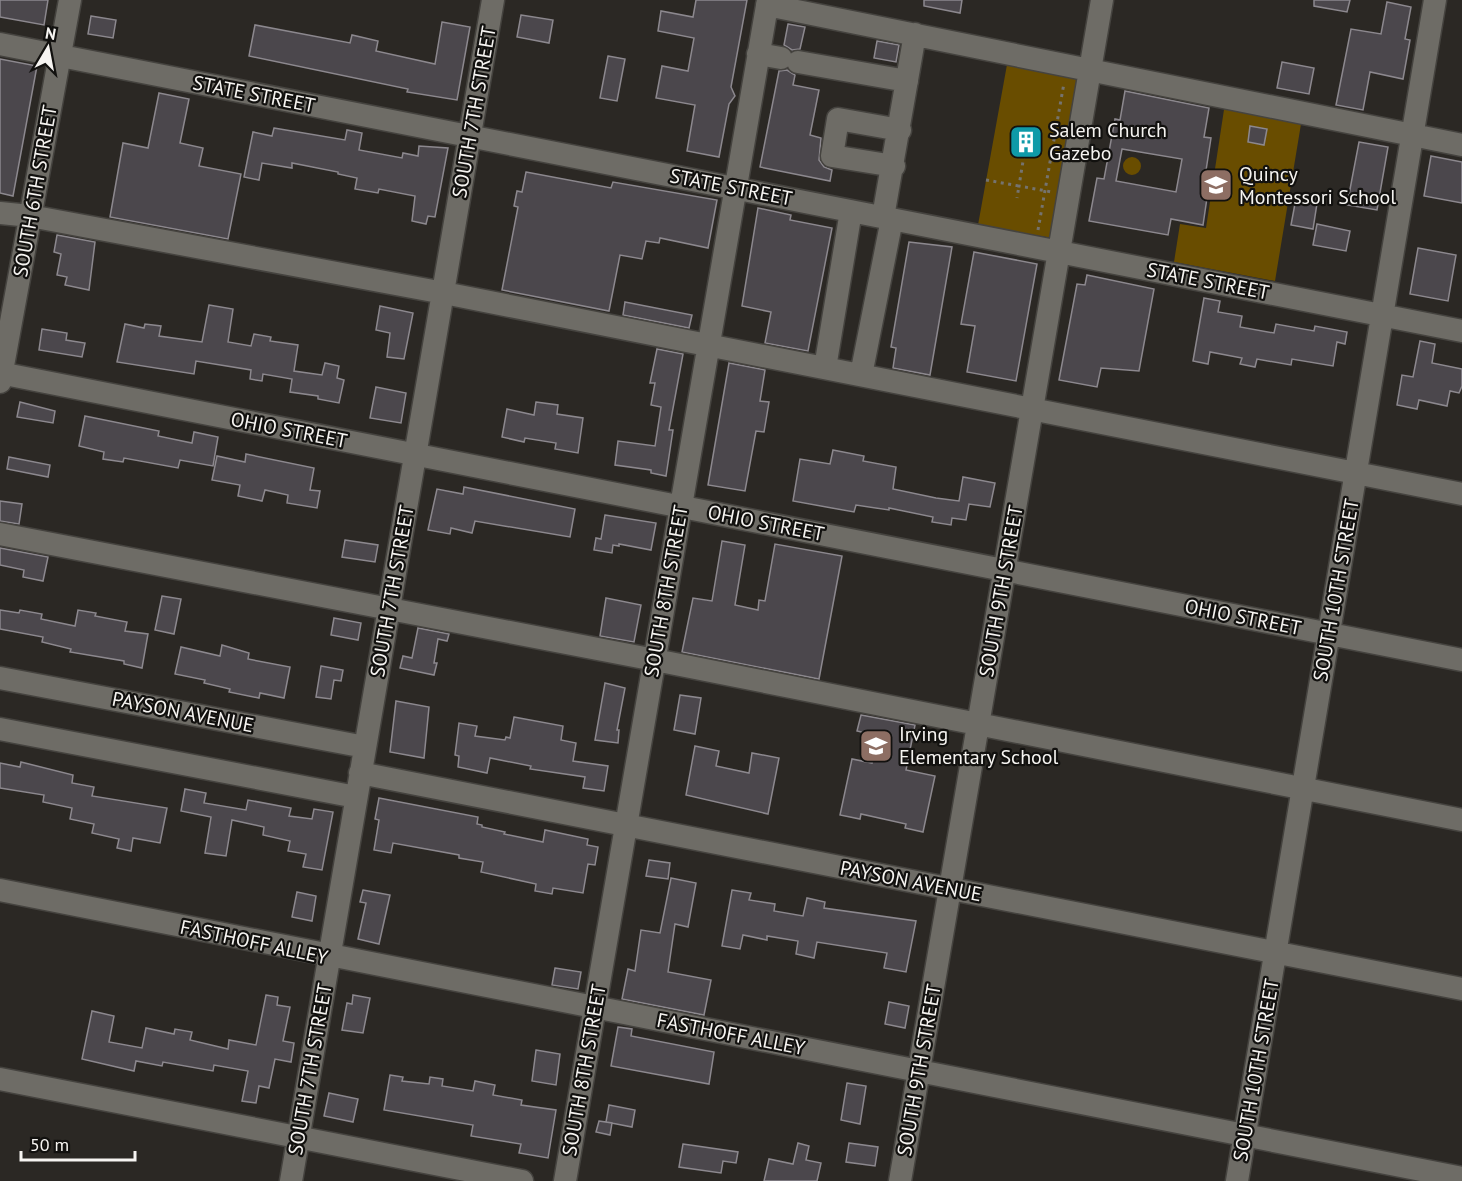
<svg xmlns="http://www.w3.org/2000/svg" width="1462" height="1181" viewBox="0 0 1462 1181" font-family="'PT Sans',sans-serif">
  <rect width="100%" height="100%" fill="#2b2824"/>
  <path fill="#694d00" d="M 1008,59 L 1082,73 L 1052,238 L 978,225 Z
    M 1225,103 L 1302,118 L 1275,281 L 1174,262 L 1180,224 L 1206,228 Z
    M1123 166a9 9 0 1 1 18 0a9 9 0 1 1-18 0Z"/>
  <path fill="#4b474c" stroke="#8c888e" stroke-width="1.5" fill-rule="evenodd" d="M 0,0 L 48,0 L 44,25 L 0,17 Z
    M 696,0 L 747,0 L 731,87 L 735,96 L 729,104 L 719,157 L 687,151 L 695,105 L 656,98 L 662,66 L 688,71 L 694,38 L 658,31 L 661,11 L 693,17 Z
    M 924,0 L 962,0 L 960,13 L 924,6 Z
    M 1314,0 L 1350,0 L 1347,12 L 1314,6 Z
    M 1387,2 L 1411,7 L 1405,39 L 1410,40 L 1403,79 L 1370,72 L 1363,110 L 1336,105 L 1351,29 L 1381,34 Z
    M 521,15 L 553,20 L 549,43 L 517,37 Z
    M 91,16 L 116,20 L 113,38 L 88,34 Z
    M 442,22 L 470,27 L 457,100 L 407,92 L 408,89 L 249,56 L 255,25 L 350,43 L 352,35 L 378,41 L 376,51 L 435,64 Z
    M 788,24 L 805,27 L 800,49 L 792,50 L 784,45 Z
    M 877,41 L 899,45 L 896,62 L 874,58 Z
    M 608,56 L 625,59 L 617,101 L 600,98 Z
    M 0,59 L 37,66 L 13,196 L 0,193 Z
    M 1282,62 L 1314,68 L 1309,94 L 1277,88 Z
    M 787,70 L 795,75 L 793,85 L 819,90 L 810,135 L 821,138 L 819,160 L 824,167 L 832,170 L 830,181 L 760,167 L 779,71 Z
    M 1125,91 L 1209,108 L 1204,137 L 1211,138 L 1203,190 L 1208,191 L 1203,225 L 1171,219 L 1168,235 L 1089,221 L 1097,178 L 1104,179 L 1115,119 L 1120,120 ZM 1122,149 L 1182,159 L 1176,192 L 1116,181 Z
    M 159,93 L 189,99 L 180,143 L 203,148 L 199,166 L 241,174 L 228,239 L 110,217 L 123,143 L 148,148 Z
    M 1250,126 L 1267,129 L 1264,145 L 1248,142 Z
    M 274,128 L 345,140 L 347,130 L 362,133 L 359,150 L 402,158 L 403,153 L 418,156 L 419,146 L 448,148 L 435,217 L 428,216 L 426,224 L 412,221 L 415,196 L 379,189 L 378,193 L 355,189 L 357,178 L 338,174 L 338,172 L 292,163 L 292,168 L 262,163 L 259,180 L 244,177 L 253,132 L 272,136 Z
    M1014 143a12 12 0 1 1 24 0a12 12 0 1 1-24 0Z
    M 1359,142 L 1388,147 L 1377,210 L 1347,205 Z
    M 1431,156 L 1462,162 L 1462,203 L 1424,196 Z
    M 526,172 L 611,188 L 613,182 L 717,200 L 708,248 L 660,238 L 659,243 L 646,241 L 642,259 L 620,255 L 609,311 L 502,290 L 518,207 L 514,206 L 517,191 L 522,192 Z
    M 1297,193 L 1318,197 L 1313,229 L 1291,225 Z
    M 758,208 L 791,215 L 790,220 L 832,228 L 808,351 L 765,343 L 771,312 L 742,306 Z
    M 1317,224 L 1350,231 L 1346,251 L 1313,245 Z
    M 57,235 L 95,242 L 89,290 L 65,285 L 67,277 L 57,275 L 61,254 L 54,252 Z
    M 909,242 L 952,247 L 930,375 L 893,368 L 896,348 L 891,347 Z
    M 1418,248 L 1456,255 L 1448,301 L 1410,294 Z
    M 974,252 L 1037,264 L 1016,381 L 967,372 L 975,326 L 961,324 Z
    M 1087,275 L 1154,289 L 1139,371 L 1101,368 L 1097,387 L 1059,380 L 1077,284 L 1085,285 Z
    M 1204,298 L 1220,301 L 1218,312 L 1242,316 L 1240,327 L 1274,333 L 1276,324 L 1314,331 L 1315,326 L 1347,332 L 1345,344 L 1337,342 L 1333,366 L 1292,359 L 1291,365 L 1257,359 L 1255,367 L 1240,364 L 1242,358 L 1210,352 L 1208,364 L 1193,361 Z
    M 625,302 L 692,315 L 689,328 L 623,315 Z
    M 209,305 L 233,309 L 228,342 L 251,346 L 254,334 L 271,337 L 270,341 L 298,345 L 294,371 L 322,375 L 325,363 L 339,366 L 337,378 L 344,380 L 339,403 L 318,399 L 318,396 L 290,392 L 292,379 L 263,374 L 262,381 L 250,379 L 251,370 L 196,361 L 194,374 L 117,362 L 125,324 L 144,328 L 145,324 L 161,326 L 159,336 L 202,342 Z
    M 380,306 L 413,313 L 404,359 L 387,357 L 390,333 L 376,330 Z
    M 42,329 L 67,333 L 66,340 L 85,343 L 82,357 L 39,350 Z
    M 1420,341 L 1435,344 L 1432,363 L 1462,369 L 1462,386 L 1459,393 L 1450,391 L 1447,406 L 1419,400 L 1417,409 L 1397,405 L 1402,375 L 1413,377 Z
    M 657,349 L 683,354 L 669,430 L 673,430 L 666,476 L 651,473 L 651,470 L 615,465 L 618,441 L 655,446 L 661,407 L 651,405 L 655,383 L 650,383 Z
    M 729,363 L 765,370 L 760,401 L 769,402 L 764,432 L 756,431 L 745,491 L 708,485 Z
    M 376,387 L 406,393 L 401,423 L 370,418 Z
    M 20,402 L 55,411 L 53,423 L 17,417 Z
    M 536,402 L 558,405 L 557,414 L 583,418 L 578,453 L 555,449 L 556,443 L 525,438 L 524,442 L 502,437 L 507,409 L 534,415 Z
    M 85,416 L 159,431 L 158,436 L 192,443 L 194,432 L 218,437 L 213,466 L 180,460 L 178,468 L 124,458 L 123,462 L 103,459 L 104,452 L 79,446 Z
    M 833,450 L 864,456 L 863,461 L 896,467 L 893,489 L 936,498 L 959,501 L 963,477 L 995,483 L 990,507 L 969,504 L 966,520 L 952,518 L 951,525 L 932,522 L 933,517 L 889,508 L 889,510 L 856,505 L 854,512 L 793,501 L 800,459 L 830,464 Z
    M 246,454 L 314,468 L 310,490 L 320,491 L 317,508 L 287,503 L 288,495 L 265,490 L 262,501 L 238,496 L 240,485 L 212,480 L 217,456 L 245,462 Z
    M 9,457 L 50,465 L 48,477 L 7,469 Z
    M 464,487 L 575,509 L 570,537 L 475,521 L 472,533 L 451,528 L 450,534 L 428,530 L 437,489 L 463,494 Z
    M 0,501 L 22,504 L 19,524 L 0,521 Z
    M 605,515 L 656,523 L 651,550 L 619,544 L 619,546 L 613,545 L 612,553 L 594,550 L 596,538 L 601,539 Z
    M 345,540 L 378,545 L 375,562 L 342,557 Z
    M 722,541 L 745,545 L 735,605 L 758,610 L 759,600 L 765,601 L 775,544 L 842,556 L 819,679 L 682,652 L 693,598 L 712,601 Z
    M 0,548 L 48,557 L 43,581 L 23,577 L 24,570 L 0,565 Z
    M 162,596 L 181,599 L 174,634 L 155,630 Z
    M 606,598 L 641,605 L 634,642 L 600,636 Z
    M 0,610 L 19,613 L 20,610 L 42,614 L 41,619 L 75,626 L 78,610 L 96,613 L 95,616 L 127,622 L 125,631 L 148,634 L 142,668 L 124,664 L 124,661 L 70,652 L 71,649 L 42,642 L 43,637 L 0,629 Z
    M 334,618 L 361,623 L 358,640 L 331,635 Z
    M 418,628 L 449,634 L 447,641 L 438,639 L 434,663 L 437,663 L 434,675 L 400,668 L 403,656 L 412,658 Z
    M 222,645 L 249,653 L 248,659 L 290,667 L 284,698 L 260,693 L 259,698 L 229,692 L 230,689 L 204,683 L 205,680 L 175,674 L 181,647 L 220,656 Z
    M 321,666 L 343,670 L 341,681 L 334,680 L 331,699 L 316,697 Z
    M 605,683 L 625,688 L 617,730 L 619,730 L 618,743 L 595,740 Z
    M 680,695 L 701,698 L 695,734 L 674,730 Z
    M 396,701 L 429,707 L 424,758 L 390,752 Z
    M 861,715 L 915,725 L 906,770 L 935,776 L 923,832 L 905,828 L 906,824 L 861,814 L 860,819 L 840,815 L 852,759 L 872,763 L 878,736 L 857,731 Z
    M 514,717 L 563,726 L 561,740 L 576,743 L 573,761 L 608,766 L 604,791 L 583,788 L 585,777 L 530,769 L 531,766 L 490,758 L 487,773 L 458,767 L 459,756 L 455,755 L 459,723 L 477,726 L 475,736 L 505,740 L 506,737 L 510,738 Z
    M 695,746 L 719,751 L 716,766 L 749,773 L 752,753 L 779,758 L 768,814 L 686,795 Z
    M 21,762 L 73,775 L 72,783 L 94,787 L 92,796 L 167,808 L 160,843 L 133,838 L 131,851 L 117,848 L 119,839 L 92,833 L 94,824 L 70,819 L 72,808 L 43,802 L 44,795 L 0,788 L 0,763 L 20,767 Z
    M 185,789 L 206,793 L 204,803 L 246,810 L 248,800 L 291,808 L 289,816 L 312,819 L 314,809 L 333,812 L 322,870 L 303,867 L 306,854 L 288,851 L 290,841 L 263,835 L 264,827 L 232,820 L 226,856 L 205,853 L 211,817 L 181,811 Z
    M 379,798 L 478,817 L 477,824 L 482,825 L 482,827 L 505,832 L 504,834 L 543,842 L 545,830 L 588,839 L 587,845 L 598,847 L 595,865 L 588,864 L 583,893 L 553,888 L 552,894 L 535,891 L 536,884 L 481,872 L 483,862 L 459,858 L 459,855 L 393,843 L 391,853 L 374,850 L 379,820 L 375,819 Z
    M 649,860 L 670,863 L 668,879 L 646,876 Z
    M 671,878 L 696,883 L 688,927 L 675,924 L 668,972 L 711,980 L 704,1015 L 622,999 L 628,969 L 635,971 L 641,930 L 660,933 Z
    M 363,890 L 390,895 L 379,944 L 358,939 L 366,903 L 360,902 Z
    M 732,890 L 751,893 L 749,900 L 775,904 L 774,911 L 803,916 L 807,898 L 825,902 L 824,908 L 916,921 L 906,972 L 884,968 L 887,953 L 817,942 L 814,958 L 796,954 L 798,941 L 767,936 L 767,940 L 743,935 L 740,949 L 722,946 Z
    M 297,892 L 316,896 L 312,921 L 292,917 Z
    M 555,968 L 581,972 L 578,989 L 552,985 Z
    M 266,995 L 278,997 L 277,1005 L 290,1007 L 283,1041 L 294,1043 L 291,1062 L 275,1059 L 269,1088 L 259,1086 L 256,1103 L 242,1101 L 248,1071 L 214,1065 L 213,1071 L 163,1062 L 162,1066 L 136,1061 L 134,1071 L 82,1059 L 92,1011 L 114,1016 L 109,1042 L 142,1048 L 146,1028 L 174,1034 L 175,1029 L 192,1032 L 190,1040 L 228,1049 L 229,1040 L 256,1045 Z
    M 353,995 L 370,998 L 363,1033 L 342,1030 L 347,1003 L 352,1004 Z
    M 889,1002 L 909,1006 L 905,1028 L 885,1024 Z
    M 618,1027 L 632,1029 L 631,1036 L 714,1052 L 709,1084 L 611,1066 Z
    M 536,1050 L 560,1054 L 556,1085 L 532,1081 Z
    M 390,1075 L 403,1077 L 402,1081 L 429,1084 L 430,1077 L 443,1079 L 442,1086 L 473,1091 L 475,1081 L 495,1085 L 493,1095 L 522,1100 L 521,1105 L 556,1110 L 548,1158 L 519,1153 L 521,1144 L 471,1136 L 473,1125 L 384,1110 Z
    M 847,1083 L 866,1086 L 860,1124 L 841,1120 Z
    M 329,1093 L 358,1099 L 353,1122 L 324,1116 Z
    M 609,1105 L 635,1110 L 632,1127 L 606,1122 Z
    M 599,1121 L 612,1123 L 610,1135 L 596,1132 Z
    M 798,1143 L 809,1146 L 806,1160 L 821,1163 L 817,1181 L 764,1181 L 769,1159 L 793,1164 Z
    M 849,1143 L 878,1147 L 875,1166 L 846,1162 Z
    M 683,1144 L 738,1152 L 736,1163 L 723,1161 L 721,1173 L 679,1167 Z"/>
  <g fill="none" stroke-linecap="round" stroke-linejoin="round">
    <defs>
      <path id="minor" d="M 767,5 L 1462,145
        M 0,44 L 1462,331
        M 758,54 L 781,58
        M 798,62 L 907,81
        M 894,166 L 832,156 L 838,119 L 900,130
        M 0,213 L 30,216 L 444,293 L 1462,494
        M 883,217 L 915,34
        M 825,368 L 851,211
        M 0,373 L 1462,660
        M 861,375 L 892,219
        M 0,382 L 70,0
        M 0,534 L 655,660 L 1462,820
        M 0,678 L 365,747
        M 0,729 L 356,797
        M 360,773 L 1462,989
        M 0,890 C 486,990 975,1078 1462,1178
        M 0,1079 L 522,1181
        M 291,1181 L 493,0
        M 565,1181 L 768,0
        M 900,1181 L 1102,0
        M 1237,1181 L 1435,0"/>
    </defs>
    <use href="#minor" stroke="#45433f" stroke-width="25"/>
    <path stroke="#75736f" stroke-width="3" stroke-dasharray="3 4.5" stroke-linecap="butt" d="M 1024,155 L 1019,186 L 1052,192
      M 986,180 L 1019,186 L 1017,198
      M 1038,230 L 1064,83"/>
    <use href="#minor" stroke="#6e6c66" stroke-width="22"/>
  </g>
  <defs>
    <symbol id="building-square" viewBox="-11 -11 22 22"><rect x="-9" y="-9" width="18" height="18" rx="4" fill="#0f9aa8" stroke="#12110f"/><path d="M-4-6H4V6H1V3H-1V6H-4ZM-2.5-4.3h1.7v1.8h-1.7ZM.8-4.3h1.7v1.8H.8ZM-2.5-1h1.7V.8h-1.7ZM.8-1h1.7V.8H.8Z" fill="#fff"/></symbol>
    <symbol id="school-square" viewBox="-11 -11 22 22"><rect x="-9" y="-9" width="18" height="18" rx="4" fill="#8d6e63" stroke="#12110f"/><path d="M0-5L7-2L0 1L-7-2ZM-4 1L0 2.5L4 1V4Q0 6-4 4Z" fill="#fff"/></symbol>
  </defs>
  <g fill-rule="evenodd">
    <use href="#building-square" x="1007" y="123" width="38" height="38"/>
    <use href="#school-square" x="1197" y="166" width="38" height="38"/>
    <use href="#school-square" x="857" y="727" width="38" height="38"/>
  </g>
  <g text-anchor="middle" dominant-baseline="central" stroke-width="4.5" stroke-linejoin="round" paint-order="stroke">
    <g font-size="20" fill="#f6f4f1" stroke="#12110f">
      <text transform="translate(254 94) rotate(11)">STATE STREET</text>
      <text transform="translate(474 112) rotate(-80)">SOUTH 7TH STREET</text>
      <text transform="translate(731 187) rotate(11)">STATE STREET</text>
      <text transform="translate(35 191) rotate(-80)">SOUTH 6TH STREET</text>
      <text transform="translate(1208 281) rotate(11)">STATE STREET</text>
      <text transform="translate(289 430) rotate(11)">OHIO STREET</text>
      <text transform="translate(766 523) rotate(11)">OHIO STREET</text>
      <text transform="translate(1336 590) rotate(-80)">SOUTH 10TH STREET</text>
      <text transform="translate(392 591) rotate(-80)">SOUTH 7TH STREET</text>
      <text transform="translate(666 591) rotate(-80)">SOUTH 8TH STREET</text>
      <text transform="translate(1001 591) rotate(-80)">SOUTH 9TH STREET</text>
      <text transform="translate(1243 617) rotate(11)">OHIO STREET</text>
      <text transform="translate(183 712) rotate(11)">PAYSON AVENUE</text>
      <text transform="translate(911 881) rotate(11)">PAYSON AVENUE</text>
      <text transform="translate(254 942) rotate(12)">FASTHOFF ALLEY</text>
      <text transform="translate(731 1034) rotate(11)">FASTHOFF ALLEY</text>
      <text transform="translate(310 1069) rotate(-80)">SOUTH 7TH STREET</text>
      <text transform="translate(584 1070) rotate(-80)">SOUTH 8TH STREET</text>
      <text transform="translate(919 1070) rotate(-80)">SOUTH 9TH STREET</text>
      <text transform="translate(1256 1070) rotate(-80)">SOUTH 10TH STREET</text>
    </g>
    <g font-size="20" fill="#f6f4f1" stroke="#12110f" text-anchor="start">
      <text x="1049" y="130">Salem Church<tspan x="1049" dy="23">Gazebo</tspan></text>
      <text x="1239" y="174">Quincy<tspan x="1239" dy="23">Montessori School</tspan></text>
      <text x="899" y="734">Irving<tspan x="899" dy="23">Elementary School</tspan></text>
    </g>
  </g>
  <g transform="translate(48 48) rotate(10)" stroke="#12110f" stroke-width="4.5" paint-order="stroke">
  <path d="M0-4.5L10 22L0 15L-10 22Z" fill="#f6f4f1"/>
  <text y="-9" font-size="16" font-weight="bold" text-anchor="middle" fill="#f6f4f1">N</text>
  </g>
  <path d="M21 1151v9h114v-9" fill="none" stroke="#f6f4f1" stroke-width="3"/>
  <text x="30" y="1151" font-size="18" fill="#f6f4f1" stroke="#12110f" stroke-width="4.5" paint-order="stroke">50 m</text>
</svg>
